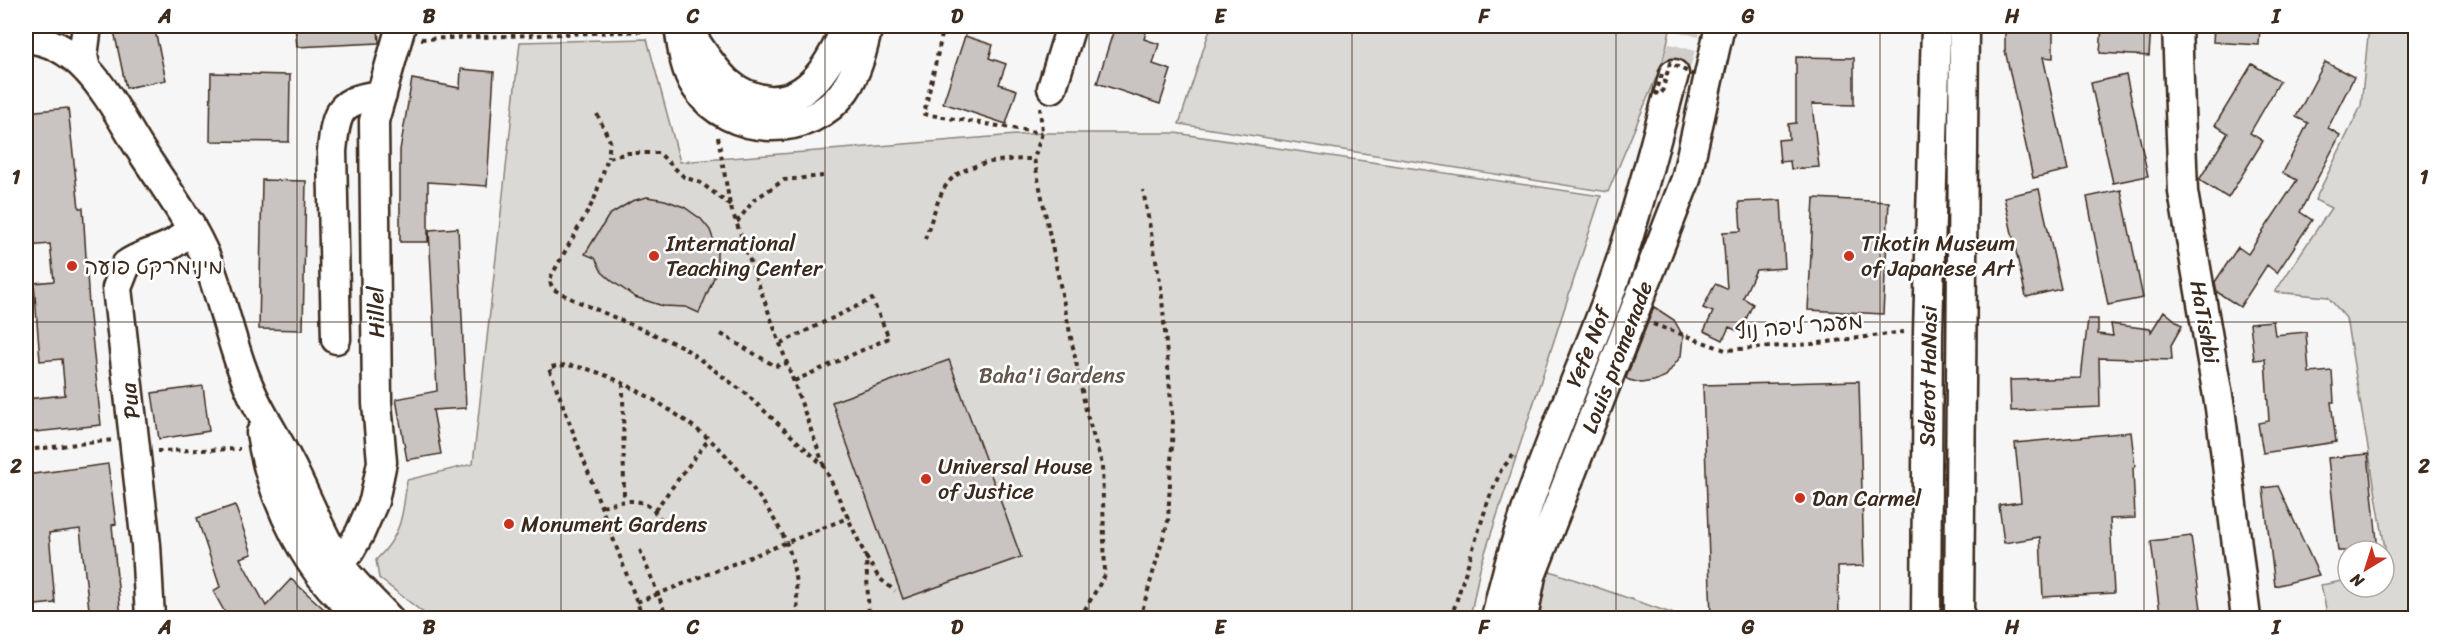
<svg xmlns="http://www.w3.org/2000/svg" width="2441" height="644" viewBox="0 0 2441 644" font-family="Sriracha,'Playpen Sans Hebrew',sans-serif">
  <rect width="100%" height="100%" fill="#f7f6f6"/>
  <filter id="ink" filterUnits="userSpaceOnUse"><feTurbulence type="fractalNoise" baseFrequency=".0167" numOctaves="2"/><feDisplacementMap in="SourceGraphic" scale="12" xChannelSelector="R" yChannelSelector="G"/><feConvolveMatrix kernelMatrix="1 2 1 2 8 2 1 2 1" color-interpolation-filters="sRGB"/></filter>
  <g filter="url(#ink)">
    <path fill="#dbd9d6" stroke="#8b827a" stroke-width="1.5" d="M 1211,26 L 1671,26 L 1663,61 L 1608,192 L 1179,124 Z
      M 2369,26 L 2415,26 L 2415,618 L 2328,618 L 2321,585 L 2348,580 L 2348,587 L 2384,587 L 2384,574 L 2389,572 L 2346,318 L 2328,297 L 2275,292 L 2331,208 L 2315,200 L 2361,106 Z
      M 647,39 L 680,162 L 1042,133 L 1175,133 L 1601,196 L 1480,568 L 1470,618 L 430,618 L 379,578 L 376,560 C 402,535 403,514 407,480 L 473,464 L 520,42 Z
      M 1550,571 L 1674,614 L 1675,618 L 1530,618 L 1539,578 Z"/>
    <path fill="#c9c3c1" stroke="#3b2a1e" stroke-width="1.5" d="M 113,26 L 154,26 L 166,80 L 126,88 Z
      M 295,26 L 378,26 L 379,43 L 297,47 Z
      M 1115,26 L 1148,26 L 1144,39 L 1159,44 L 1153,64 L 1171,70 L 1160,104 L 1097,83 Z
      M 2005,26 L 2053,26 L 2053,58 L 2043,57 L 2068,170 L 2033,178 L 2005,50 Z
      M 2102,26 L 2151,26 L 2149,56 L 2100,53 Z
      M 2214,26 L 2260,26 L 2259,45 L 2213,42 Z
      M 965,36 L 993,45 L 989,58 L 1006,64 L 999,84 L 1017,90 L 1006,124 L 943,103 Z
      M 1796,57 L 1854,58 L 1854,105 L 1812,104 L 1819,167 L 1791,169 L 1790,161 L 1780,162 L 1778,140 L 1789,139 L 1788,124 L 1796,123 Z
      M 2325,62 L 2354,77 L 2328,128 L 2340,135 L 2300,212 L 2312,220 L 2277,273 L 2267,265 L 2240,307 L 2217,292 L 2215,282 L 2238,247 L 2248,254 L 2297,180 L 2283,173 L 2308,123 L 2296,117 Z
      M 2252,64 L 2280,81 L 2250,133 L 2263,141 L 2228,198 L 2199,180 L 2228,133 L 2215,125 Z
      M 461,69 L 494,72 L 487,186 L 428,182 L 428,242 L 400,242 L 400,150 L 412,79 L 460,88 Z
      M 211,73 L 290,75 L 289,142 L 210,141 Z
      M 2126,75 L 2148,176 L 2113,183 L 2091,83 Z
      M 68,108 L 79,208 L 83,208 L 89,306 L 101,425 L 26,433 L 26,399 L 65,395 L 62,359 L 40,361 L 34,283 L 54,281 L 50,244 L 28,246 L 26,210 L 26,112 Z
      M 262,180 L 306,181 L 303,330 L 259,329 Z
      M 2039,189 L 2061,289 L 2026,297 L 2004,197 Z
      M 2121,190 L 2143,298 L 2108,305 L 2087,197 Z
      M 647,197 L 665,200 L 684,207 L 701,219 L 710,230 L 717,250 L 717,270 L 699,313 L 686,307 L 663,306 L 635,297 L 612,281 L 602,272 L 595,258 L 585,254 L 609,215 L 632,201 Z
      M 1814,198 L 1889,202 L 1883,314 L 1808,310 Z
      M 1781,200 L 1785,268 L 1756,270 L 1743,298 L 1753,304 L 1740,332 L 1729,327 L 1723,340 L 1704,331 L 1713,312 L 1703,308 L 1715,284 L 1727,289 L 1723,232 L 1741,231 L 1739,202 Z
      M 458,228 L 466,408 L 433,410 L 441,454 L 407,460 L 396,399 L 437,391 L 429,230 Z
      M 1654,307 L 1674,320 L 1683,336 L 1681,356 L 1666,376 L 1654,381 L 1641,383 L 1629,380 L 1626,378 Z
      M 2164,311 L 2182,326 L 2171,345 L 2172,360 L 2099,358 L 2100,407 L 2011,411 L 2010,380 L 2081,378 L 2088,319 L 2098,319 L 2098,334 L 2113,336 L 2111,324 L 2150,329 L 2151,332 Z
      M 2273,321 L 2275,335 L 2306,332 L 2309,373 L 2332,371 L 2334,402 L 2331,402 L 2336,442 L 2263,453 L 2258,423 L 2269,421 L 2265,359 L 2254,360 L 2250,323 Z
      M 949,360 L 1021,557 L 903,599 L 832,402 Z
      M 1859,381 L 1864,566 L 1838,567 L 1839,618 L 1711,618 L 1703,385 Z
      M 203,386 L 209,431 L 159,439 L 152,393 Z
      M 2131,432 L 2135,467 L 2133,468 L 2135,518 L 2110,519 L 2114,593 L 2043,597 L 2040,537 L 2004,543 L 1999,505 L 2021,502 L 2015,443 Z
      M 2368,454 L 2378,551 L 2338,551 L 2328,458 Z
      M 108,464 L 116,524 L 112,525 L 121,618 L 90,618 L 80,529 L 49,533 L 55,603 L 26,606 L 26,475 Z
      M 2278,486 L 2319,575 L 2275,586 L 2263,488 Z
      M 235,505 L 252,554 L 240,558 L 266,606 L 291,579 L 334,618 L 228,618 L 213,591 L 220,587 L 197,518 Z
      M 2191,536 L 2201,609 L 2160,614 L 2151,541 Z"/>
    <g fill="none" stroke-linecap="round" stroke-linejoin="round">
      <path stroke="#d1cdcb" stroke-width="28" stroke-dasharray="28 14" stroke-linecap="butt" d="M 1674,74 L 1687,26"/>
      <defs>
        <path id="minor" d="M 679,26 C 682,46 684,69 696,87 C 728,137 811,140 845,90 C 858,71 863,48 868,26
          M 685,26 C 698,45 710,66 727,82 C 739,93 753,98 768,100 C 811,103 832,59 847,26
          M 2177,26 L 2183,192 L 2220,408 L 2246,618
          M 26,38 C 88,43 114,110 144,155 C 167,190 191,222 207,260 C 226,308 234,360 258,406 C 270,429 284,451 295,474 C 309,502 321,533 337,560 C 349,581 372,600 388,618
          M 86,69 L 83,56 L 87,26
          M 1052,88 L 1071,26
          M 336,339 L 332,151 C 336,110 339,100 382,95
          M 261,433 C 271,497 310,585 367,618
          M 311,562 L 328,567 L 349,552 L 360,533 L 374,501 L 382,462 L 377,403 L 374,121 L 401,26
          M 150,618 L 146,545 L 117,288 L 126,265 C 147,249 179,252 190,224
          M 1496,618 C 1519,509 1567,406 1607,301 C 1634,227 1653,150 1674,74
          M 1523,618 L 1531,576 L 1686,179 L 1720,26
          M 1926,618 L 1928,332 L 1936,26
          M 1959,618 L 1964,26"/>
      </defs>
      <use href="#minor" stroke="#3b2a1e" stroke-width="33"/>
      <path stroke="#3b2a1e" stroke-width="4" stroke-dasharray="4.5 4.5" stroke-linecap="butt" d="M 944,26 L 924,114 L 1042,133
        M 421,39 L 649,31 L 649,26
        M 1040,107 L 1042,133 L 1034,159 L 1087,415 L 1102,464 L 1105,575 L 1080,618
        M 597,114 L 610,141 L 608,158
        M 718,137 L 730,205 L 824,466
        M 730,205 L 701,183 L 684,177 L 659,153 L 628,153 L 608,158 L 594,200 L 549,280 L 553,289 L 572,299 L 683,347 L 745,393 L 824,466 L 866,557 L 869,618
        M 737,222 L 754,200 L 784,180 L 823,176
        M 925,239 C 931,223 936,202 945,187 C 961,161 1007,159 1034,159
        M 1653,324 L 1725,350 L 1812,344 L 1904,332
        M 721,334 L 775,366 L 788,363
        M 781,343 L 872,299 L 889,338 L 794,381
        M 623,383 L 624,500
        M 26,450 L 113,440
        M 157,451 L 240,449
        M 602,506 C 635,498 648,496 666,528
        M 655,510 L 708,440
        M 640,550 L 658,594 L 850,517
        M 866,557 L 879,578 L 895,591
        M 637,602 L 658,594 L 667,618
        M 643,618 L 549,368 C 589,351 691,420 720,449 C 740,470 775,515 786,542 C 796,564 797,595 798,618
        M 1140,618 L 1168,521 L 1173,424 L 1161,287 L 1143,190
        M 1451,618 L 1488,501 L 1501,470 L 1515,453"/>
      <use href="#minor" stroke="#fff" stroke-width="28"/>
      <path stroke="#3b2a1e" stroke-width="4" stroke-dasharray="4.5 4.5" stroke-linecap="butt" d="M 1662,74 L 1656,93 L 1659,95 L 1662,92 L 1670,63 L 1694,75"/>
    </g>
  </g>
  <path fill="none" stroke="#3b2a1e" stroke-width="1.5" stroke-opacity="0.55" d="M 297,26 L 297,618M 561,26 L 561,618M 825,26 L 825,618M 1089,26 L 1089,618M 1352,26 L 1352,618M 1616,26 L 1616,618M 1880,26 L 1880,618M 2144,26 L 2144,618M 26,322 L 2416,322"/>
  <g fill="#c8321e" stroke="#fff" stroke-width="2">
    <circle cx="654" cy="256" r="6"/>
    <circle cx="1849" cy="256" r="6"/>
    <circle cx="72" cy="266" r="6"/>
    <circle cx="926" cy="479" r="6"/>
    <circle cx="1800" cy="498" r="6"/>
    <circle cx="509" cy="524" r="6"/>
  </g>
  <g text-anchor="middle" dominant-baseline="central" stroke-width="5" stroke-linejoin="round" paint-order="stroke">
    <g font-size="22" fill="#3b2a1e" stroke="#fff" text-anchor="start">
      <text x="666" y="243">International<tspan x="666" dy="25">Teaching Center</tspan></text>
      <text x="1861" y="243">Tikotin Museum<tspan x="1861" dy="25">of Japanese Art</tspan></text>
      <text x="84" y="266">מינימרקט פועה</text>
      <text x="938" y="466">Universal House<tspan x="938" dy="25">of Justice</tspan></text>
      <text x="1812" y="498">Dan Carmel</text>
      <text x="521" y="524">Monument Gardens</text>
    </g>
    <g font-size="22" fill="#3b2a1e" stroke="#fff">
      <text transform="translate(376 312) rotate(-91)">Hillel</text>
      <text transform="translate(2205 322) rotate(80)">HaTishbi</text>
      <text transform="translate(1799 326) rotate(-5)">מעבר ליפה נוף</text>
      <text transform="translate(1588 347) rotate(-68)">Yefe Nof</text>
      <text transform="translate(1617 357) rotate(-69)">Louis promenade</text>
      <text transform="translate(1928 376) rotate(-89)">Sderot HaNasi</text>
      <text transform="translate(130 401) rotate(-97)">Pua</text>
    </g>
    <g font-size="22" fill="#63564c" stroke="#fff">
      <text x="1052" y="375">Baha'i Gardens</text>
    </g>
  </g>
  <rect width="2441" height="644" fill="none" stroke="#fff" stroke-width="66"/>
  <g transform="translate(2366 569) rotate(218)"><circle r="28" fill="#ffffff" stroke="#b1aaa5" stroke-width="1.5"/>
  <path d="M0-4.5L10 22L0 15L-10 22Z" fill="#c8321e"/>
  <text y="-9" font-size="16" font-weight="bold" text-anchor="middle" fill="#3b2a1e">N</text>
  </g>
  <rect x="33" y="33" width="2375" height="578" fill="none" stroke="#3b2a1e" stroke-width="2"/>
  <g font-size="20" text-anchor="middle" font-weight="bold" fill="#3b2a1e">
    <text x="165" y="23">A</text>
    <text x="429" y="23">B</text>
    <text x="693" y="23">C</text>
    <text x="957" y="23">D</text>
    <text x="1220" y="23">E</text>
    <text x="1484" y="23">F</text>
    <text x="1748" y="23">G</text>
    <text x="2012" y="23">H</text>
    <text x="2276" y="23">I</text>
    <text x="16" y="184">1</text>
    <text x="2424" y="184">1</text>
    <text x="16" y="473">2</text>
    <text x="2424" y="473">2</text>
    <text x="165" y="634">A</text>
    <text x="429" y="634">B</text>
    <text x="693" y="634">C</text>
    <text x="957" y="634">D</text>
    <text x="1220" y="634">E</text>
    <text x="1484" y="634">F</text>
    <text x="1748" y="634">G</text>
    <text x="2012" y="634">H</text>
    <text x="2276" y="634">I</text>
  </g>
</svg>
